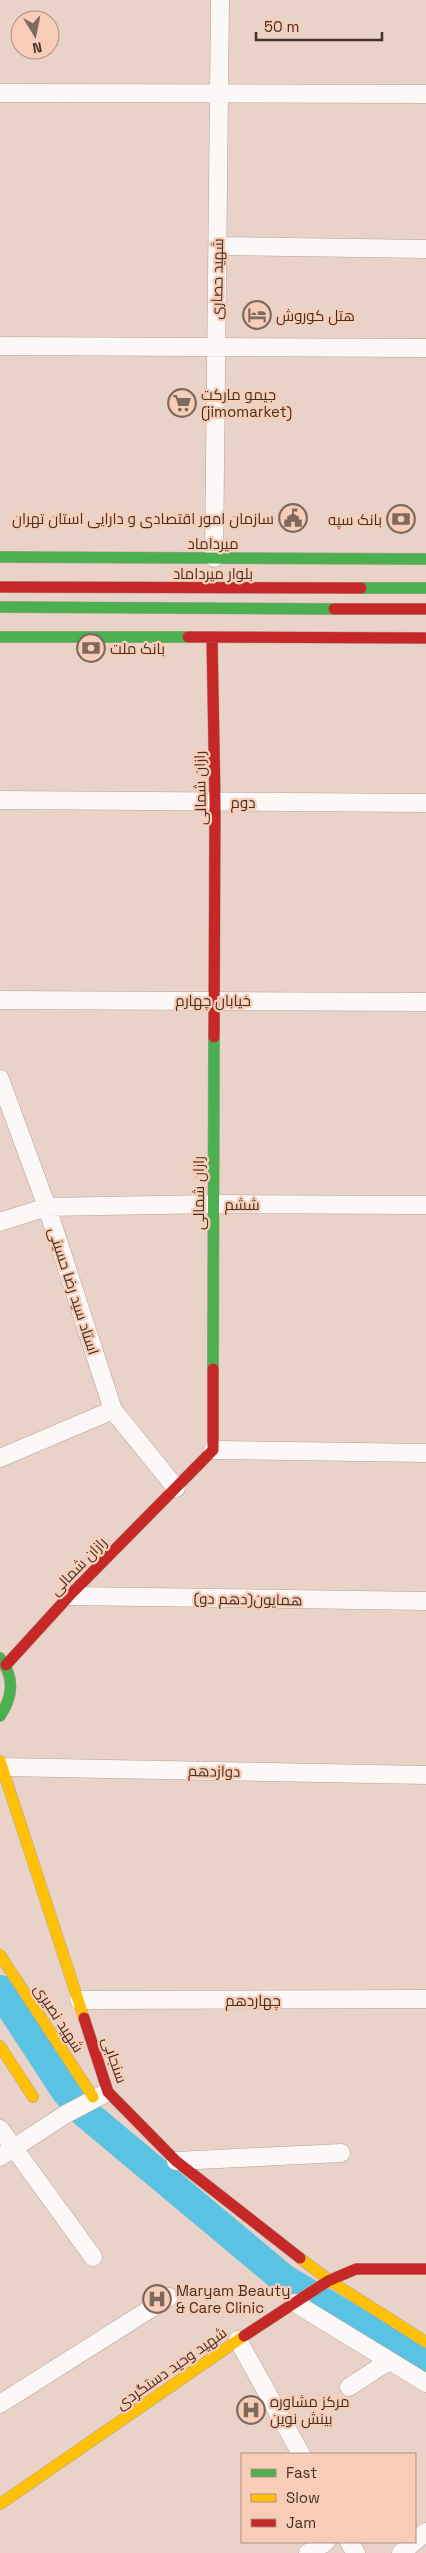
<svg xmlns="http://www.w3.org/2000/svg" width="426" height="2553" viewBox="0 0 426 2553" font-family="'Space Grotesk',Cairo,sans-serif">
  <rect width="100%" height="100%" fill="#e9d2c7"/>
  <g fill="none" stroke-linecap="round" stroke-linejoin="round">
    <path stroke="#5ac3e3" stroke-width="30" d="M 0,1990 L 66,2091 L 84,2112 L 284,2279 L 426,2364"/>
    <defs>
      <path id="street" d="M 0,93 L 426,94
        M 218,246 L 426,249
        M 0,346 L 426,348
        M 214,558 L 220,0
        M 0,800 L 426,803
        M 0,1000 L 426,1002
        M 0,1079 L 47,1207 L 113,1410 L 176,1488
        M 0,1222 L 47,1207 L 213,1204 L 426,1205
        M 213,1450 L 426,1453
        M 0,1458 L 113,1410
        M 69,1596 L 426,1601
        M 2,1767 L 426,1775
        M 79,2000 L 426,1999
        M 0,2129 L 93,2257
        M 0,2157 L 66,2114 L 104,2094
        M 176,2161 L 341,2153
        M 295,2303 L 426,2383
        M 238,2340 L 301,2454
        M 349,2387 L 389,2361
        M 0,2404 L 169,2297
        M 349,2542 L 356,2553
        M 308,2553 L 326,2542
        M 401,2553 L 426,2532"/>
      <path id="fast" d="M 0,557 L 426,559
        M 361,588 L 426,588
        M 0,607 L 334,609
        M 0,637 L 188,637
        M 213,1369 L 214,1037
        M 0,1658 C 15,1678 13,1696 0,1716"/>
      <path id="slow" d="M 0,1761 L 84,2018
        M 0,1955 L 93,2097
        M 0,2046 L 33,2097
        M 300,2258 L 330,2281 L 426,2342
        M 0,2504 L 244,2336"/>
      <path id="jam" d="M 0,587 L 361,588
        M 334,609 L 426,609
        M 188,637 L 426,638
        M 212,637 L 215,802 L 214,1037
        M 6,1665 L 69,1596 L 213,1450 L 213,1369
        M 84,2018 L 108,2092 L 176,2161 L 300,2258
        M 244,2336 L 328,2281 L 356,2269 L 426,2269"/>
    </defs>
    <use href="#street" stroke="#b5a198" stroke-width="19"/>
    <use href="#fast" stroke="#b5a198" stroke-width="12"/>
    <use href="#slow" stroke="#b5a198" stroke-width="12"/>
    <use href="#jam" stroke="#b5a198" stroke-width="12"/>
    <use href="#street" stroke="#fcf8f7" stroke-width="18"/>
    <use href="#fast" stroke="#4caf50" stroke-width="11"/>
    <use href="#slow" stroke="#ffc107" stroke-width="11"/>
    <use href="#jam" stroke="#c62828" stroke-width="11"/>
  </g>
  <defs>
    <symbol id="hotel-ring" viewBox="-11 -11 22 22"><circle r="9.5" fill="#f8cdb8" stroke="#7e695e" stroke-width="1.5"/><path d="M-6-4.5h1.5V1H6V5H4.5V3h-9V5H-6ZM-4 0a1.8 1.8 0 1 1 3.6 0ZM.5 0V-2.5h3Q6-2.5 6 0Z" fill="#7e695e"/></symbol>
    <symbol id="supermarket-ring" viewBox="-11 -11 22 22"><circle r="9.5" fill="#f8cdb8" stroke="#7e695e" stroke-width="1.5"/><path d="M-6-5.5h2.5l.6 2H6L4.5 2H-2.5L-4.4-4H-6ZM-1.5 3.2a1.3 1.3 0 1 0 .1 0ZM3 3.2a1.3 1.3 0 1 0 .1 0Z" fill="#7e695e"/></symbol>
    <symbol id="civic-ring" viewBox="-11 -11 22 22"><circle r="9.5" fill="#f8cdb8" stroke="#7e695e" stroke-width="1.5"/><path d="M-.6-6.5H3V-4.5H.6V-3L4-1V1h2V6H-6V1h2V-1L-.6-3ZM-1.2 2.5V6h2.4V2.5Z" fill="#7e695e"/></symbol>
    <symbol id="bank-ring" viewBox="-11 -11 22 22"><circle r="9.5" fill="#f8cdb8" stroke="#7e695e" stroke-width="1.5"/><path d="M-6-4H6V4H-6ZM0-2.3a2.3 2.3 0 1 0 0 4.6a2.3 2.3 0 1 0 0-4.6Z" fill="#7e695e"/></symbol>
    <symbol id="hospital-ring" viewBox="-11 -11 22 22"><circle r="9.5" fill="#f8cdb8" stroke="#7e695e" stroke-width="1.5"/><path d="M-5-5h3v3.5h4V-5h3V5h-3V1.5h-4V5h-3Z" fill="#7e695e"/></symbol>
  </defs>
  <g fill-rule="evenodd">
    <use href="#hotel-ring" x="241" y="299" width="32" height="32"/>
    <use href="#supermarket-ring" x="166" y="387" width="32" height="32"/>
    <use href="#civic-ring" x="277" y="502" width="32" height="32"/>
    <use href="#bank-ring" x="385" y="503" width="32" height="32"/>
    <use href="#bank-ring" x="75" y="632" width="32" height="32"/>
    <use href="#hospital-ring" x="141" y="2283" width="32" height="32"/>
    <use href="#hospital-ring" x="235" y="2394" width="32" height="32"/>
  </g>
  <g text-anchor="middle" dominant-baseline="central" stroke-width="4.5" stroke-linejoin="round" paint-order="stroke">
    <g font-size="15" fill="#453026" stroke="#f8cdb8">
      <text transform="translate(217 279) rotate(-89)">شهید حصاری</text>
      <text x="213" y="543">میرداماد</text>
      <text x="213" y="573">بلوار میرداماد</text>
      <text transform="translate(200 788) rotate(-91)">رازان شمالی</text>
      <text x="243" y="802">دوم</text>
      <text x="213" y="1000">خیابان چهارم</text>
      <text transform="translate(198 1193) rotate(-90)">رازان شمالی</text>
      <text x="242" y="1204">ششم</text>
      <text transform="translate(74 1291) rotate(72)">استاد سید رضا حسینی</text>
      <text transform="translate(78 1566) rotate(-46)">رازان شمالی</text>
      <text transform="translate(248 1599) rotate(1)">همایون(دهم دو)</text>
      <text transform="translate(214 1771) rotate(1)">دوازدهم</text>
      <text x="253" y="2000">چهاردهم</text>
      <text transform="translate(59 2018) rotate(57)">شهید نصیری</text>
      <text transform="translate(115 2060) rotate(71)">سنجابی</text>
      <text transform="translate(171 2368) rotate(-35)">شهید وحید دستگردی</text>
    </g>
    <g font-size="15" fill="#453026" stroke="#f8cdb8" text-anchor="start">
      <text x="276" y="315">هتل کوروش</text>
      <text x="201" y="394">جیمو مارکت<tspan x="201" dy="17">(jimomarket)</tspan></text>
      <text x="274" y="518" text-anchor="end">سازمان امور اقتصادی و دارایی استان تهران</text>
      <text x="382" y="519" text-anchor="end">بانک سپه</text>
      <text x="110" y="648">بانک ملت</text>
      <text x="176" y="2290">Maryam Beauty<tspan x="176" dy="17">&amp; Care Clinic</tspan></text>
      <text x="270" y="2401">مرکز مشاوره<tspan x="270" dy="17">بینش نوین</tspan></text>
    </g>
  </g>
  <rect x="241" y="2453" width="175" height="90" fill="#f8cdb8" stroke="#b08e7e"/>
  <rect x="251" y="2469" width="25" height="8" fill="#4caf50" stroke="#b08e7e"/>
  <text x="286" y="2478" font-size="15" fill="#453026">Fast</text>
  <rect x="251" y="2494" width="25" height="8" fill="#ffc107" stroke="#b08e7e"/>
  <text x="286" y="2503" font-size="15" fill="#453026">Slow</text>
  <rect x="251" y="2519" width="25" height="8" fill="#c62828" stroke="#b08e7e"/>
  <text x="286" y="2528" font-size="15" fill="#453026">Jam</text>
  <g transform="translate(35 35) rotate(170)"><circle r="24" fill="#f8cdb8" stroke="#b08e7e"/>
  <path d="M0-4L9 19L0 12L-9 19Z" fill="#7e695e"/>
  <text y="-8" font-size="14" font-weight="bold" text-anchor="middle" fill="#453026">N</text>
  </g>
  <path d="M256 32v8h126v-8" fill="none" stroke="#453026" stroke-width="2.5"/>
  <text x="264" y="32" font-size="15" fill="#453026" stroke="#f8cdb8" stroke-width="4" paint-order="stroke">50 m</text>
</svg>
